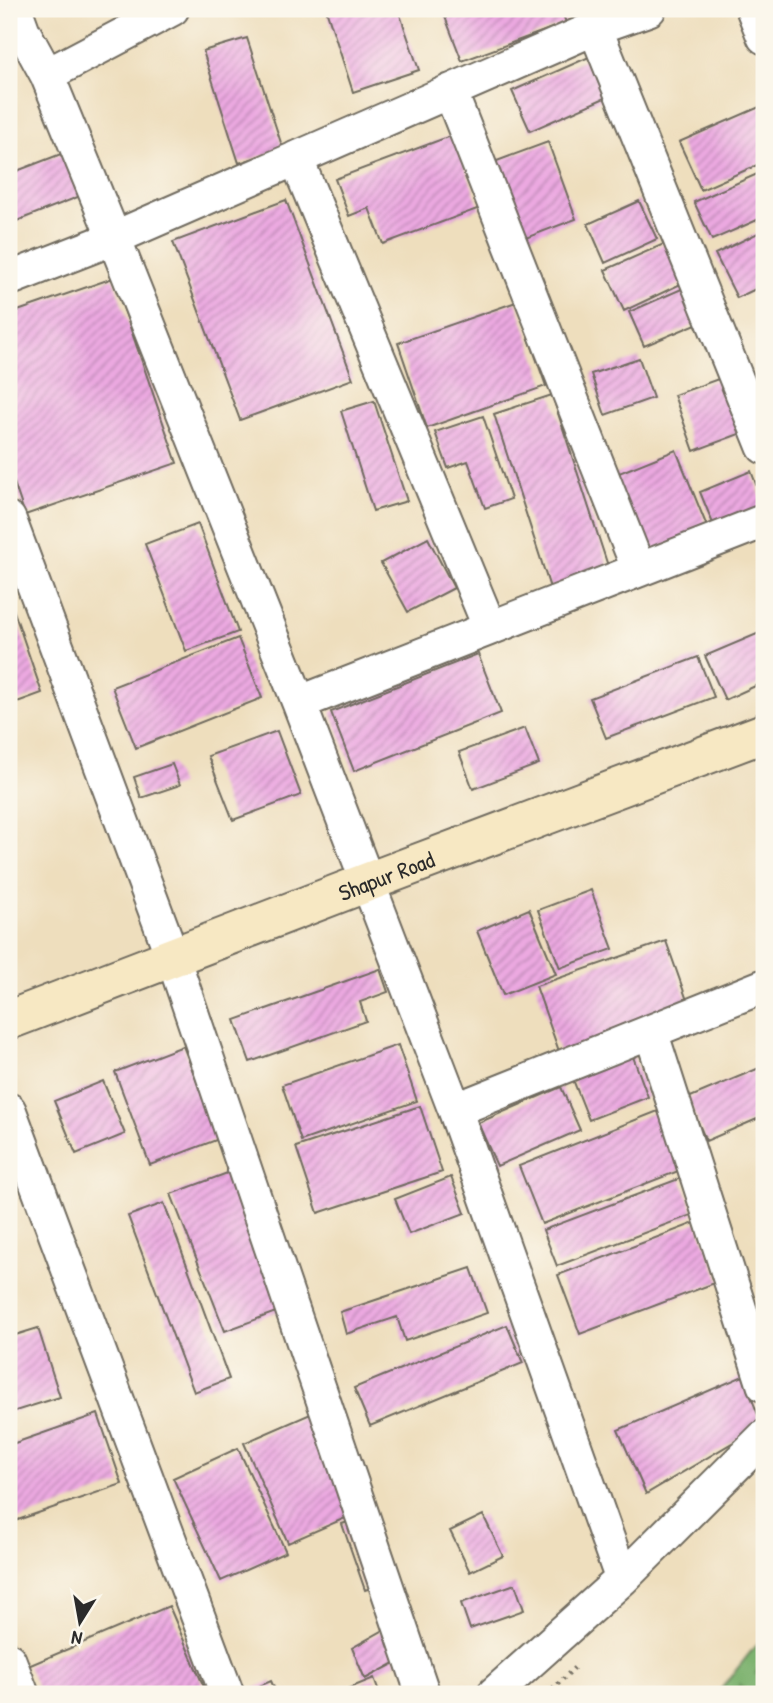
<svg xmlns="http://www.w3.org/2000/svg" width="773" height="1703" viewBox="0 0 773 1703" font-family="'Patrick Hand',sans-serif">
  <defs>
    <pattern id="forest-firs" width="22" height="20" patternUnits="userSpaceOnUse" patternTransform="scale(1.75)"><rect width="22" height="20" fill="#7eb36f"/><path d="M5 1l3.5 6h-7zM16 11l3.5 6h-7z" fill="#67925b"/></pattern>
    <pattern id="building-hatch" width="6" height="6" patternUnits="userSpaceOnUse" patternTransform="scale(1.75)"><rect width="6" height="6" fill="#eca9e1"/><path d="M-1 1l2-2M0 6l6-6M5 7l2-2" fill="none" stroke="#bf8ab7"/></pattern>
  </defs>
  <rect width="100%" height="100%" fill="#fbf7ec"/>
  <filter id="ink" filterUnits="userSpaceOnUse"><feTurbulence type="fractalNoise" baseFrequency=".0143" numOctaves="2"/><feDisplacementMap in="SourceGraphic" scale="14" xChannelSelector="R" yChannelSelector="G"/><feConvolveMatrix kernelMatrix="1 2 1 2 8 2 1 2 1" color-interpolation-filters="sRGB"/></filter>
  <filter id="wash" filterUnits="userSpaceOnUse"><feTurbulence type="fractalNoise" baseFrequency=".00686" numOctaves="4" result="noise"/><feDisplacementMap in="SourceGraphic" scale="28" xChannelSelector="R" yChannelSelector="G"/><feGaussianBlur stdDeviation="1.57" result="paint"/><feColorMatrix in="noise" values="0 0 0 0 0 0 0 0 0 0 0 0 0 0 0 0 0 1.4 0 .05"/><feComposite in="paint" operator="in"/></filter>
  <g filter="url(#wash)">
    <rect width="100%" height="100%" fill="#eedebd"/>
    <path fill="url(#forest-firs)" stroke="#546f4d" stroke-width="2" d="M 764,1635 L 764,1694 L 717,1694 Z"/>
    <g id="blocks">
      <path fill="url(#building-hatch)" d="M 326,9 L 398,9 L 419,70 L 353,92 Z
        M 442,9 L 561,9 L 566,23 L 462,61 Z
        M 247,38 L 283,149 L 239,163 L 203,51 Z
        M 598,53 L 616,93 L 530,131 L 512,91 Z
        M 764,105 L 764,162 L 701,190 L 679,142 Z
        M 453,135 L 480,208 L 383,244 L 369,208 L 349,216 L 335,179 Z
        M 548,142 L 576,219 L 523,239 L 494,162 Z
        M 66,152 L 83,195 L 9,224 L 9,174 Z
        M 764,171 L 764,217 L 712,240 L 694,202 Z
        M 286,200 L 353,379 L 240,420 L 173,242 Z
        M 639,201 L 657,239 L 605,263 L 588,224 Z
        M 764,230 L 764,285 L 737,298 L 715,254 Z
        M 666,243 L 685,282 L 624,311 L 605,270 Z
        M 113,278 L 177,463 L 25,515 L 9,468 L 9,314 Z
        M 686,287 L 701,322 L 644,346 L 629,312 Z
        M 516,302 L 546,386 L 427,428 L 398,343 Z
        M 639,358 L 653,398 L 605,415 L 591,374 Z
        M 721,378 L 742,433 L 694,451 L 674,395 Z
        M 552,395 L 609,569 L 550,588 L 494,414 Z
        M 374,401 L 407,501 L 373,511 L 341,411 Z
        M 483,416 L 511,499 L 485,508 L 468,461 L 448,468 L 435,432 Z
        M 676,450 L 708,529 L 645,554 L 614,475 Z
        M 751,471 L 764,505 L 764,512 L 716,531 L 700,492 Z
        M 198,524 L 238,632 L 186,651 L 145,544 Z
        M 428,538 L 454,588 L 408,612 L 381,563 Z
        M 9,597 L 42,693 L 9,705 Z
        M 764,631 L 764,682 L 725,700 L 705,656 Z
        M 238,638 L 262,698 L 136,748 L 112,687 Z
        M 478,654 L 501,713 L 354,771 L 331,712 Z
        M 698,657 L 714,697 L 606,738 L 590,698 Z
        M 525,728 L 539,764 L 473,789 L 459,752 Z
        M 277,731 L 301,795 L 233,820 L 208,756 Z
        M 172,764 L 180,785 L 141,798 L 134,777 Z
        M 591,890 L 613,949 L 560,968 L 538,910 Z
        M 529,909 L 556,974 L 503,995 L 477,931 Z
        M 666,941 L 690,1009 L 560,1054 L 536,986 Z
        M 380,969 L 388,992 L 360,1002 L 366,1021 L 250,1062 L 235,1020 Z
        M 398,1045 L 417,1101 L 301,1141 L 282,1085 Z
        M 183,1046 L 219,1139 L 150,1165 L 115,1072 Z
        M 632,1054 L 648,1097 L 589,1120 L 572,1077 Z
        M 764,1066 L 764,1116 L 706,1141 L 688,1098 Z
        M 103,1081 L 125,1134 L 76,1154 L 54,1101 Z
        M 561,1087 L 580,1130 L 497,1166 L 478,1123 Z
        M 420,1106 L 442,1172 L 318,1213 L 296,1147 Z
        M 658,1111 L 681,1170 L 542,1224 L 519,1166 Z
        M 230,1172 L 284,1309 L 225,1331 L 171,1194 Z
        M 451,1177 L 465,1213 L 409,1234 L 395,1199 Z
        M 681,1178 L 694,1214 L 557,1266 L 543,1230 Z
        M 164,1203 L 229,1379 L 194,1392 L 128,1216 Z
        M 697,1222 L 720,1281 L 580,1334 L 558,1275 Z
        M 471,1268 L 487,1313 L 405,1341 L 397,1317 L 346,1334 L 340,1312 Z
        M 507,1325 L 523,1363 L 370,1426 L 354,1388 Z
        M 38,1328 L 60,1397 L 9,1413 L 9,1337 Z
        M 743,1376 L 762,1425 L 646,1494 L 618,1430 Z
        M 315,1412 L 359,1512 L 288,1543 L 244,1443 Z
        M 98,1414 L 122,1484 L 9,1523 L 9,1445 Z
        M 238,1448 L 286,1552 L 221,1581 L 173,1478 Z
        M 483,1515 L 503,1556 L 470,1572 L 450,1531 Z
        M 360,1518 L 383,1584 L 365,1590 L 342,1524 Z
        M 515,1584 L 524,1610 L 470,1629 L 461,1603 Z
        M 169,1606 L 207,1694 L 40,1694 L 28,1666 Z
        M 384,1630 L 397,1662 L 365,1679 L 352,1648 Z
        M 374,1678 L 380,1694 L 335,1694 Z
        M 271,1681 L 277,1694 L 249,1694 L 248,1691 Z"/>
    </g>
  </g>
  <g filter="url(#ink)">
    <use href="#blocks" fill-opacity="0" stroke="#6f6a5e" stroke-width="2"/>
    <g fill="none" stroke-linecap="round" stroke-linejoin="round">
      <defs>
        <path id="street" d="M 15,9 L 23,31 L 47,75 L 114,238 L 299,703 L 455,1110 L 622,1579
          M 753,9 L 764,37
          M 595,28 L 764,447
          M 47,75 L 172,9
          M 450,91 L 639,570
          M 296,158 L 490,628
          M 9,279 L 114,238 L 595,28 L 649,9
          M 9,519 L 173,958 L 423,1694
          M 299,703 L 764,521
          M 651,1032 L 764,1385
          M 9,1110 L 227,1694
          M 455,1110 L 764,986
          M 9,1660 L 22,1694
          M 494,1694 L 622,1579 L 764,1437"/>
        <g id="secondary">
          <path id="s1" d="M 9,1020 L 368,882 L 764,733"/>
        </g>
      </defs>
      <use href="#street" stroke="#6f6a5e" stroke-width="37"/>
      <use href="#secondary" stroke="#6f6a5e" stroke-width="42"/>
      <path stroke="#6f6a5e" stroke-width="4.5" stroke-dasharray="2 5" stroke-linecap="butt" d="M 548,1694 L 577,1665"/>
      <use href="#street" stroke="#fff" stroke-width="33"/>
      <use href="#secondary" stroke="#f7e8c3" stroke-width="38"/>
    </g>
  </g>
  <g text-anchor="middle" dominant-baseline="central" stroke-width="5" stroke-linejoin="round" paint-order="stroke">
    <g font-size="23" fill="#2b2b2b" stroke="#fbf7ec">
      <text stroke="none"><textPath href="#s1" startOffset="404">Shapur Road</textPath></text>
    </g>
  </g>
  <rect width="773" height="1703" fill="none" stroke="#fbf7ec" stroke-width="35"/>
  <g transform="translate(80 1622) rotate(191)" stroke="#fbf7ec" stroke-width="5" paint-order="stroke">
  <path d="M0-5L12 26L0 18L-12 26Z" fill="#2b2b2b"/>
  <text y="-10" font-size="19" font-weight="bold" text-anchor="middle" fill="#2b2b2b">N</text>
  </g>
</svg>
